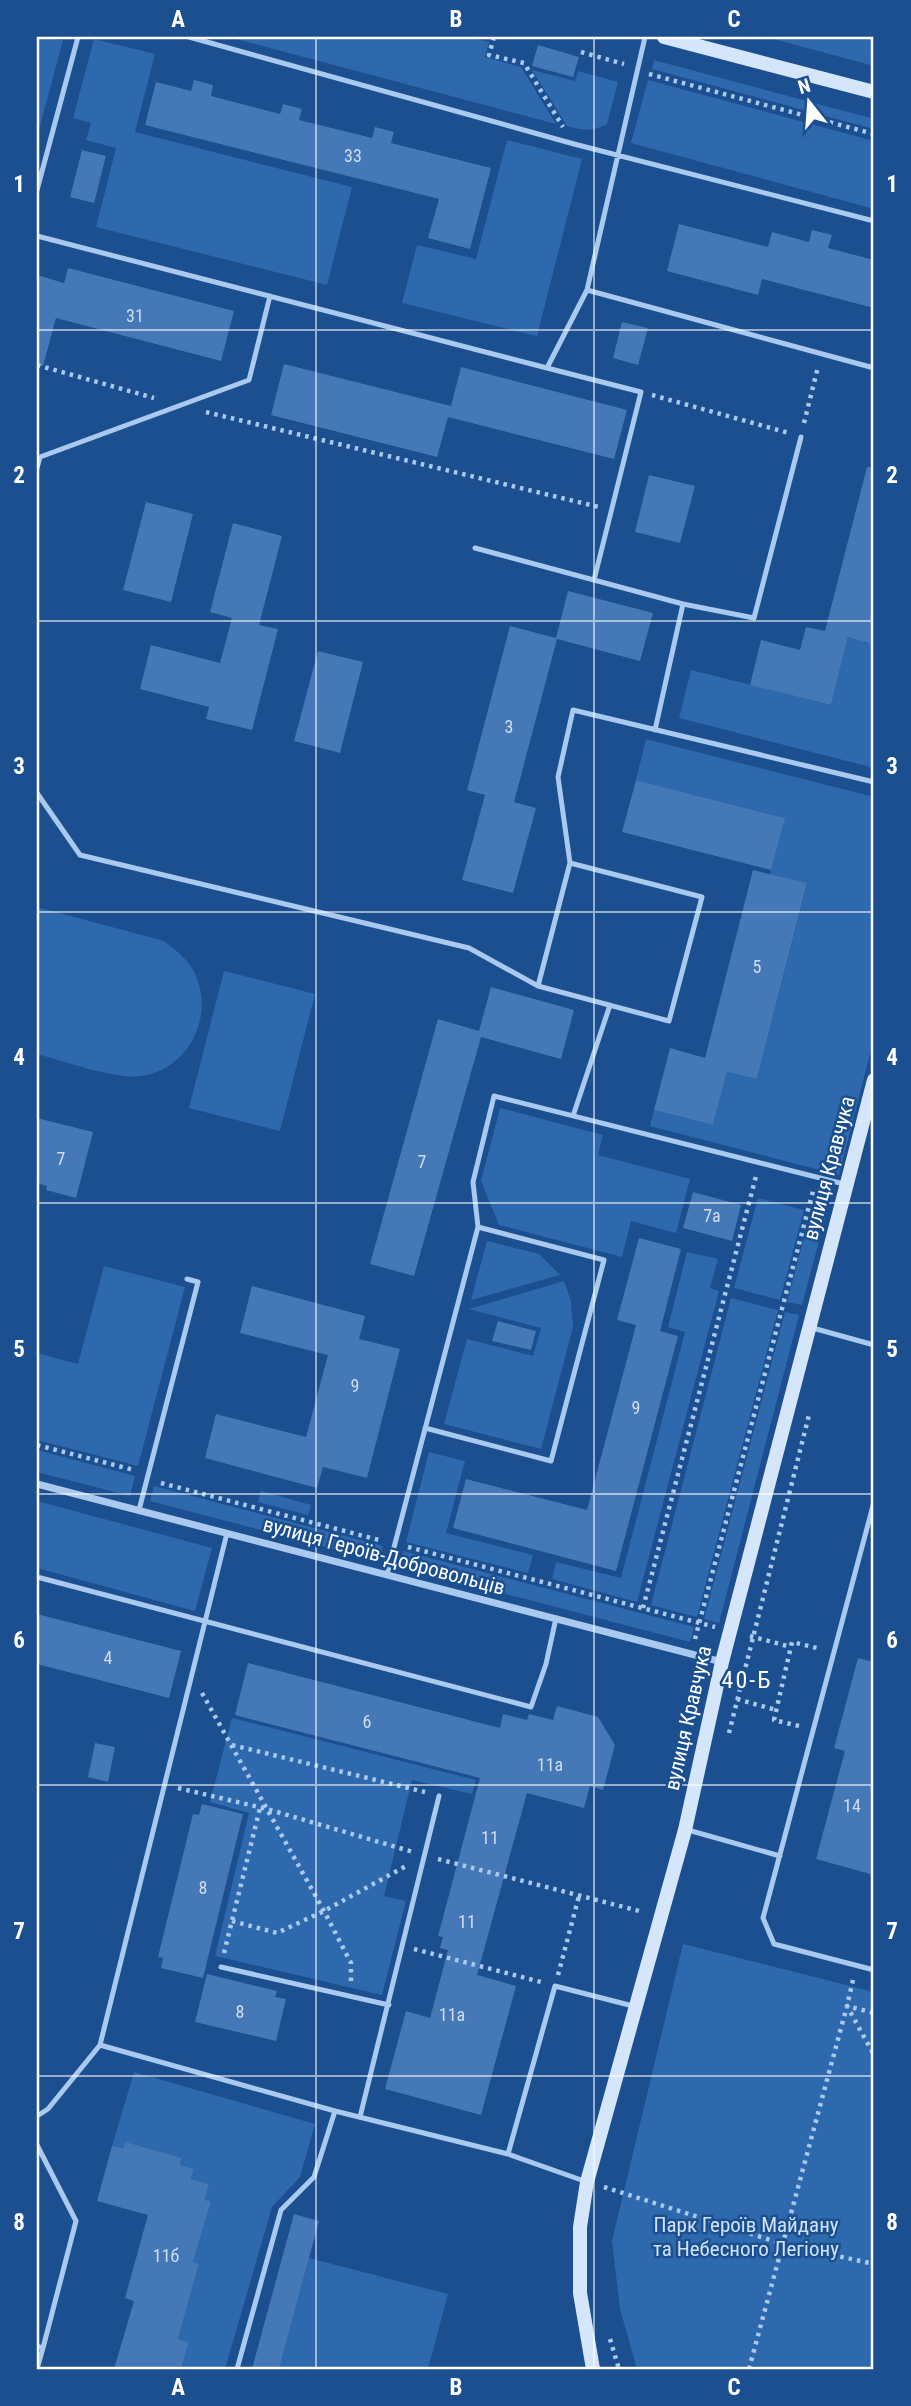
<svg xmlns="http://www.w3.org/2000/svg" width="911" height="2406" viewBox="0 0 911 2406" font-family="'Roboto Condensed',sans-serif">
  <rect width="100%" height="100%" fill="#1b4f8f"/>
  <path fill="#2e69ad" d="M 37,37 L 63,40 L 40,126 L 37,125 Z
    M 229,37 L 468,37 L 489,42 L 485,57 L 521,67 L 556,124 Z
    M 766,37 L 874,37 L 874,66 Z
    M 94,39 L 155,54 L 135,132 L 352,187 L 327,285 L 96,227 L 116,148 L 86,140 L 91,123 L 73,118 Z
    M 654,60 L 874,119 L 874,129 L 652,69 Z
    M 532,70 L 575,81 L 578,71 L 618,82 L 607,124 C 592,132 582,130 567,126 Z
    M 648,80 L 874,141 L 874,209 L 631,143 Z
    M 507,140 L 582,159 L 537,336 L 402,303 L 417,245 L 476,259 Z
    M 848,637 L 874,642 L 874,768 L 679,718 L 691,670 L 831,705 Z
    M 646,739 L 874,797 L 874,1038 L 839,1175 L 650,1126 L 654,1110 L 713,1125 L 727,1072 L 757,1079 L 807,884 L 770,874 L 784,818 L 636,780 Z
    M 37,907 L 164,941 C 177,951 190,961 196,976 C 214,1018 188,1069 142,1076 C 116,1080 64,1061 37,1054 Z
    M 224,971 L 315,994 L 280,1131 L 189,1108 Z
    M 500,1108 L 603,1135 L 598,1155 L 690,1179 L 676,1233 L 631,1221 L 622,1257 L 499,1225 L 481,1181 Z
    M 816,1192 L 831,1196 L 802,1305 L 787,1302 Z
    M 758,1198 L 804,1210 L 780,1300 L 734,1288 Z
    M 487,1241 L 539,1254 L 560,1275 L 471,1300 Z
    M 687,1252 L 718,1259 L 710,1288 L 719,1291 L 637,1602 L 552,1579 L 556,1562 L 621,1578 L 685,1332 L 668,1327 Z
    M 104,1266 L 185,1287 L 138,1466 L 37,1440 L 37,1353 L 78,1364 Z
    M 564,1281 L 571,1301 L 573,1327 L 541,1449 L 444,1424 L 467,1339 L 533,1356 L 541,1328 L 469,1309 Z
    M 731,1298 L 778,1310 L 697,1617 L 651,1605 Z
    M 785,1312 L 799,1315 L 719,1623 L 704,1619 Z
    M 37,1450 L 135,1476 L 130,1496 L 37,1472 Z
    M 429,1452 L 465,1461 L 446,1533 L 533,1555 L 528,1573 L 406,1542 Z
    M 154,1486 L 383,1546 L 379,1561 L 150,1501 Z
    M 261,1491 L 311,1505 L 308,1515 L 258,1502 Z
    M 37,1501 L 212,1548 L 195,1611 L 37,1568 Z
    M 403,1551 L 694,1627 L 690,1642 L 399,1566 Z
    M 232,1718 L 476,1780 L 472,1794 L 412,1780 L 384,1896 L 406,1901 L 382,1995 L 215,1956 L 249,1813 L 210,1802 Z
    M 683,1944 L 874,1992 L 874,2369 L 637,2369 L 620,2309 L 612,2241 Z
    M 134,2072 L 315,2124 L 300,2177 L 272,2207 L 225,2369 L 181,2369 L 189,2342 L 178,2339 L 199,2264 L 193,2262 L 210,2201 L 205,2200 L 209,2184 L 191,2179 L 194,2169 L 180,2165 L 182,2158 L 126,2142 L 123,2148 L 112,2146 Z
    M 309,2258 L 448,2294 L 428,2369 L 279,2369 Z"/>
  <path fill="#4478b7" d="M 538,45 L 579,57 L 573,77 L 532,66 Z
    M 194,80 L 213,85 L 211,96 L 280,114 L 283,104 L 302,109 L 299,120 L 372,138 L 375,127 L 394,132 L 391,143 L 491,168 L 470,249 L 428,238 L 439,199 L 145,125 L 156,82 L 191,91 Z
    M 82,150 L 106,156 L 94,203 L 70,197 Z
    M 679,224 L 768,247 L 772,232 L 809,242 L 812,230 L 832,235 L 828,248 L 874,260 L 874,308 L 762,279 L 758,295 L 667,271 Z
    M 68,268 L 234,311 L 221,361 L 56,318 L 43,366 L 37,365 L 37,275 L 64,283 Z
    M 622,322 L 648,328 L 638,365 L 613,358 Z
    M 284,364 L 451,406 L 461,367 L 627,410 L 614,459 L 448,417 L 437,457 L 271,415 Z
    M 867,467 L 874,468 L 874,644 L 848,637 L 831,705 L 750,685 L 761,640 L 800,650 L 806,627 L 825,631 Z
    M 649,475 L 695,486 L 680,543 L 635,532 Z
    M 146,502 L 193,514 L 171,602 L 123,590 Z
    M 233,523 L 282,536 L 259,625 L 278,629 L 252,730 L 206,719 L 209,707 L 140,689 L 151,645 L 220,663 L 232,618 L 210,612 Z
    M 568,591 L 653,613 L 640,661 L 557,639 L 514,802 L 536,808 L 513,893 L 462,880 L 485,795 L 467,790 L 510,626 L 556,638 Z
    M 318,651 L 363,662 L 340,753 L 294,741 Z
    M 636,780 L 785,818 L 771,870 L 622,832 Z
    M 753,870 L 807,883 L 757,1079 L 727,1072 L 713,1125 L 654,1110 L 670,1048 L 705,1058 Z
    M 491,987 L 574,1010 L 561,1059 L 481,1037 L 414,1276 L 370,1264 L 438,1019 L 479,1031 Z
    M 37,1118 L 93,1132 L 76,1198 L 46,1190 L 47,1186 L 37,1183 Z
    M 693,1192 L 741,1205 L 732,1241 L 683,1228 Z
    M 639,1238 L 681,1249 L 660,1331 L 678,1336 L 616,1571 L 453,1528 L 466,1479 L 587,1510 L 636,1325 L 617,1320 Z
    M 252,1286 L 365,1316 L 359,1339 L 400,1349 L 367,1478 L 323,1467 L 317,1488 L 205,1458 L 216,1414 L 306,1437 L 328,1355 L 240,1333 Z
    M 498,1321 L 536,1331 L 531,1350 L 492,1341 Z
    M 37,1614 L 181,1651 L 169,1698 L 37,1664 Z
    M 858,1658 L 874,1662 L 874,1875 L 816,1859 L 845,1751 L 834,1748 Z
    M 248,1663 L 500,1728 L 503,1714 L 527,1720 L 529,1714 L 553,1720 L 557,1706 L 598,1717 L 615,1745 L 603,1790 L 590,1786 L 584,1808 L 527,1793 L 477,1975 L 516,1986 L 481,2115 L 385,2089 L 406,2011 L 430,2018 L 448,1950 L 440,1948 L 443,1937 L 438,1936 L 480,1778 L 235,1715 Z
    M 95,1743 L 115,1747 L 108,1782 L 88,1777 Z
    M 202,1804 L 243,1814 L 203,1978 L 161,1968 L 163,1958 L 158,1957 L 193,1814 L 199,1815 Z
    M 207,1974 L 277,1991 L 275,1997 L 286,1999 L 276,2041 L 195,2022 Z
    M 126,2142 L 182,2158 L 180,2165 L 194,2169 L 191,2179 L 209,2184 L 205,2200 L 211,2201 L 193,2262 L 199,2264 L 178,2339 L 189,2342 L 181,2369 L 114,2369 L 134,2301 L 125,2298 L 148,2215 L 97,2201 L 112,2146 L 123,2148 Z
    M 294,2214 L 319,2221 L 279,2369 L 252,2369 Z"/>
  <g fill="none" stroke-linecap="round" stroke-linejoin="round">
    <path stroke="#a9c9ee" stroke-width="4.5" stroke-dasharray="3.5 5" stroke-linecap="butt" d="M 494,37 L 489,55 L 524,63 L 563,127
      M 581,52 L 624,64
      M 649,74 L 874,134
      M 37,365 L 154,398
      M 652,395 L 789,433
      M 206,412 L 599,507
      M 804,423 L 818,367
      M 37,1445 L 134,1470
      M 161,1483 L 383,1541
      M 408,1547 L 715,1627
      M 643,1608 L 756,1176
      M 750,1636 L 791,1647
      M 695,1639 L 813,1191
      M 202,1693 L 324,1911 L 351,1963 L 351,1982
      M 737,1699 L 776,1710
      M 799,1726 L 774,1720 L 792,1642 L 821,1649
      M 729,1733 L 809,1415
      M 232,1745 L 425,1792
      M 178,1788 L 267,1809 L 413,1852
      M 438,1859 L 643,1912
      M 232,1921 L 277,1933 L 324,1911 L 406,1866
      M 414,1949 L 541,1982
      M 224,1953 L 260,1808
      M 558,1975 L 579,1896
      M 853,1980 L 847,2006 L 874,2055
      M 604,2187 L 783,2244 L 874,2264
      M 610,2339 L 619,2369
      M 749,2369 L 847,2006 L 874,2013"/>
    <path stroke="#a9c9ee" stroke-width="5" d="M 189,37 L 574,144 L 874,221
      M 37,190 L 78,37
      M 37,236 L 547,368 L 587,290 L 645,37
      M 587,290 L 874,368
      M 547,368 L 641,392 L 594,580
      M 37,468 L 40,457 L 249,380 L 270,296
      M 475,548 L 683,604 L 754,618 L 801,437
      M 655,730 L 683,604
      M 37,793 L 80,855 L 469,948 L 538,986 L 669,1021 L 702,897 L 570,863 L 538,986
      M 570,863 L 558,777 L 573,710 L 874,782
      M 573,1116 L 610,1005
      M 809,1327 L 874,1345
      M 425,1428 L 551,1461 L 604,1260 L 478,1227
      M 874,1502 L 763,1918 L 774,1944 L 874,1970
      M 139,1510 L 198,1282 L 187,1279
      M 387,1574 L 478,1227 L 473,1182 L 494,1096 L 844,1184
      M 37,1577 L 531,1707 L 546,1664 L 556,1618
      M 688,1830 L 780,1856
      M 221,1967 L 389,2005
      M 100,2045 L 227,1533
      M 37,2116 L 48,2109 L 100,2045 L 335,2111 L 508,2154 L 587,2182
      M 360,2117 L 439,1796
      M 37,2145 L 76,2221 L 43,2348
      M 508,2154 L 555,1986 L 633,2006
      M 37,2346 L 43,2348 L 37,2369
      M 237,2369 L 281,2210 L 314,2177 L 335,2111"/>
    <path stroke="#a9c9ee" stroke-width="7" d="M 37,1484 L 722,1662"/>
    <path stroke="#d6e6fa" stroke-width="14" d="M 664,37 L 874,92
      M 593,2369 L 580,2293 L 580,2227 L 587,2182 L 685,1830 L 722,1662 L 874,1080"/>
  </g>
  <path fill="none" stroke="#fff" stroke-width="2" stroke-opacity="0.55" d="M 316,37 L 316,2369M 594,37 L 594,2369M 37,330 L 874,330M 37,621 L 874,621M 37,912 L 874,912M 37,1203 L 874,1203M 37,1494 L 874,1494M 37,1785 L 874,1785M 37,2076 L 874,2076"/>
  <g text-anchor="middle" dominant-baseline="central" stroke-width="5" stroke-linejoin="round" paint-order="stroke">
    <g font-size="18" fill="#d0dded">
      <text x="353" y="155">33</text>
      <text x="135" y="315">31</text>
      <text x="509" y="726">3</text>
      <text x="757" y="966">5</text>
      <text x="61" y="1158">7</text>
      <text x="422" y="1161">7</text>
      <text x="712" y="1215">7а</text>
      <text x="355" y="1385">9</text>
      <text x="636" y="1407">9</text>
      <text x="108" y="1657">4</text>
      <text x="367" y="1721">6</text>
      <text x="550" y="1764">11а</text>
      <text x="852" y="1805">14</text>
      <text x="490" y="1837">11</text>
      <text x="203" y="1887">8</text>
      <text x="467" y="1921">11</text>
      <text x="240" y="2011">8</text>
      <text x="452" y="2014">11а</text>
      <text x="166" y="2255">11б</text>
    </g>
    <g font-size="21" fill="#fff" stroke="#1b4f8f">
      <text transform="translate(829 1168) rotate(-75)">вулиця Кравчука</text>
      <text transform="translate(384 1556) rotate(15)">вулиця Героїв-Добровольців</text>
      <text transform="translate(688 1718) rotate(-77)">вулиця Кравчука</text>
    </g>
    <g font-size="21" fill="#cfe3fa" stroke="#1b4f8f">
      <text x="746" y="2225">Парк Героїв Майдану<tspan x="746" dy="24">та Небесного Легіону</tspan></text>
    </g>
    <g font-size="24" letter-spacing="2" fill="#fff" stroke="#1b4f8f">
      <text x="747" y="1680">40-Б</text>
    </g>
  </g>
  <rect width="911" height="2406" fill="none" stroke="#1b4f8f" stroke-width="77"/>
  <g transform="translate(809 102) rotate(343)" stroke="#1b4f8f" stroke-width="5" paint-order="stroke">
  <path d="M0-5L12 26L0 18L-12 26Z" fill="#ffffff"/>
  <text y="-10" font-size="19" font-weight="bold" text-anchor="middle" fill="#ffffff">N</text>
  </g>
  <rect x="38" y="38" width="834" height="2330" fill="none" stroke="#fff" stroke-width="2.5"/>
  <g font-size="23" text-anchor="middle" font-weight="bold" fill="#fff">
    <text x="178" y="27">A</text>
    <text x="456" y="27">B</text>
    <text x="734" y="27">C</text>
    <text x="19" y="192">1</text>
    <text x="892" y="192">1</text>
    <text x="19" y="483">2</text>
    <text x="892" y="483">2</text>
    <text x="19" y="774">3</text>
    <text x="892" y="774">3</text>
    <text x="19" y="1065">4</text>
    <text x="892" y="1065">4</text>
    <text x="19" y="1357">5</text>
    <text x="892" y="1357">5</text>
    <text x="19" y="1648">6</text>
    <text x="892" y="1648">6</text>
    <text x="19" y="1939">7</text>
    <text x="892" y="1939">7</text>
    <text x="19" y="2230">8</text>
    <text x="892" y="2230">8</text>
    <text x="178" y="2395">A</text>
    <text x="456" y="2395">B</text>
    <text x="734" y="2395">C</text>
  </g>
</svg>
